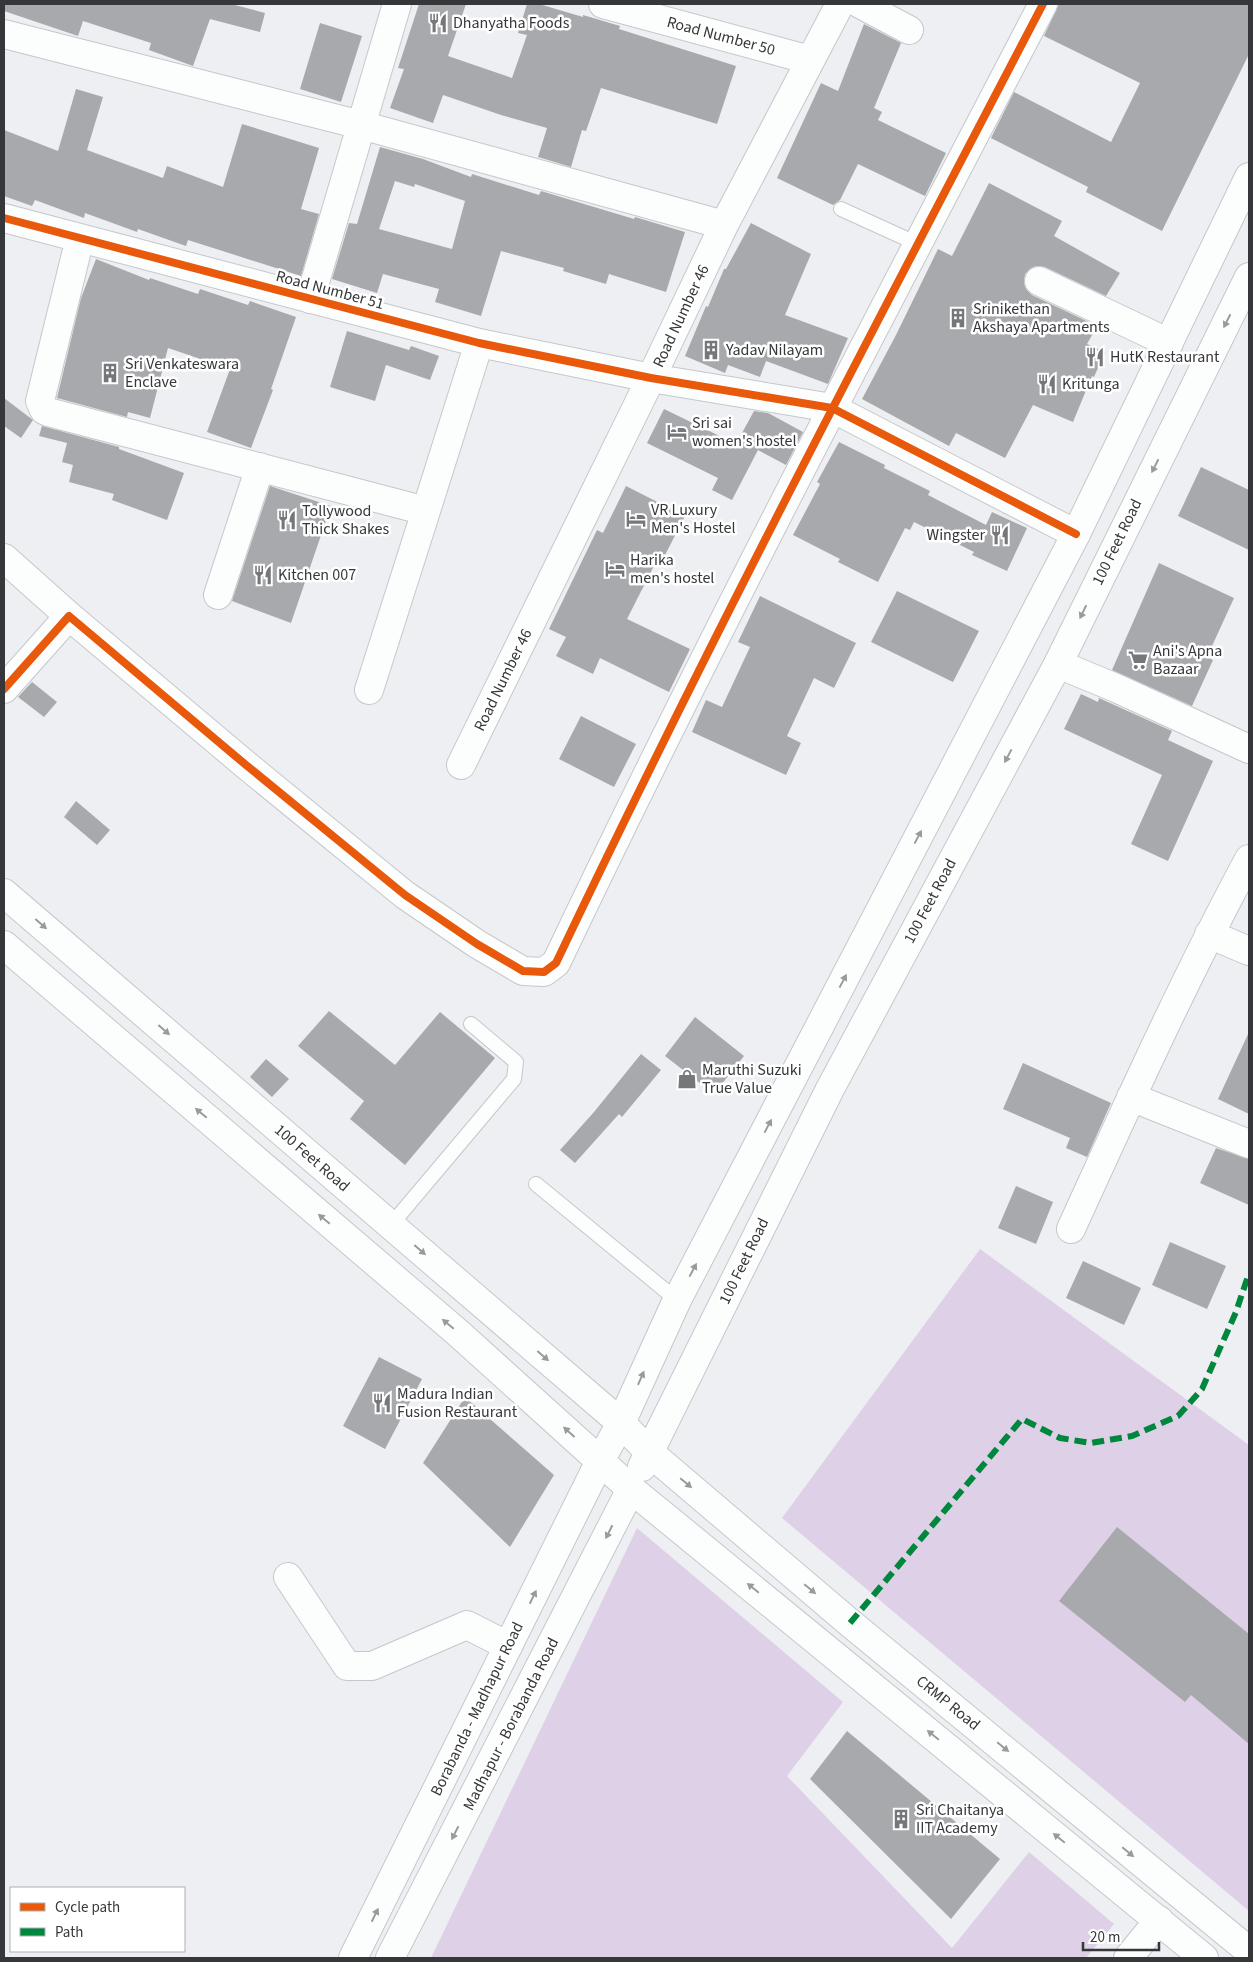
<svg xmlns="http://www.w3.org/2000/svg" width="1253" height="1962" viewBox="0 0 1253 1962" font-family="'Source Sans 3',sans-serif">
  <rect width="100%" height="100%" fill="#eeeff3"/>
  <path fill="#ded0e6" d="M 980,1249 L 1249,1445 L 1249,1911 L 782,1518 Z
    M 637,1528 L 843,1702 L 787,1776 L 952,1948 L 1029,1852 L 1114,1924 L 1086,1958 L 431,1958 Z"/>
  <path fill="#a8a9ac" fill-rule="evenodd" d="M 4,4 L 231,4 L 265,13 L 260,32 L 210,19 L 193,66 L 149,50 L 151,43 L 83,21 L 78,36 L 4,11 Z
    M 419,4 L 466,4 L 448,56 L 512,78 L 527,35 L 518,33 L 527,4 L 539,4 L 583,17 L 583,15 L 620,26 L 619,29 L 736,66 L 717,124 L 601,88 L 586,131 L 582,130 L 571,167 L 538,157 L 547,128 L 501,115 L 443,95 L 433,123 L 390,108 L 404,69 L 398,68 Z
    M 1059,4 L 1249,4 L 1249,54 L 1162,231 L 1086,192 L 1088,187 L 991,138 L 1014,92 L 1111,142 L 1140,83 L 1044,36 Z
    M 320,23 L 362,36 L 341,102 L 300,89 Z
    M 864,24 L 901,43 L 874,108 L 882,112 L 878,120 L 946,153 L 925,196 L 858,164 L 840,200 L 833,205 L 777,178 L 821,83 L 838,91 Z
    M 76,89 L 103,97 L 87,150 L 163,178 L 167,166 L 223,187 L 242,124 L 319,148 L 301,209 L 319,214 L 301,276 L 188,240 L 186,246 L 138,229 L 137,232 L 85,213 L 84,218 L 35,200 L 32,206 L 4,196 L 4,130 L 58,151 Z
    M 380,147 L 423,159 L 471,177 L 472,174 L 539,195 L 541,191 L 634,219 L 635,217 L 685,232 L 666,292 L 609,274 L 606,284 L 563,271 L 564,268 L 501,251 L 481,316 L 435,302 L 439,289 L 383,274 L 377,293 L 332,279 L 349,223 L 357,224 ZM 395,181 L 414,187 L 415,184 L 465,201 L 452,249 L 379,229 Z
    M 989,183 L 1062,221 L 1054,236 L 1120,273 L 1106,296 L 1045,267 L 1037,266 L 1031,268 L 1025,274 L 1024,283 L 1026,289 L 1032,295 L 1097,326 L 1087,344 L 1105,352 L 1094,377 L 1092,376 L 1073,422 L 1033,405 L 1005,458 L 956,433 L 949,446 L 862,399 L 896,335 L 938,249 L 952,256 Z
    M 751,223 L 811,254 L 785,315 L 848,338 L 828,384 L 766,361 L 760,377 L 728,365 L 725,373 L 685,356 L 706,306 L 708,307 L 724,269 L 726,269 Z
    M 96,259 L 149,280 L 150,278 L 198,294 L 200,289 L 248,305 L 250,301 L 296,317 L 271,389 L 273,390 L 251,448 L 207,432 L 230,369 L 168,348 L 150,418 L 128,412 L 127,417 L 57,398 L 81,298 Z
    M 347,331 L 409,350 L 411,346 L 439,356 L 430,380 L 386,365 L 375,401 L 330,387 Z
    M 4,398 L 33,420 L 21,438 L 4,426 Z
    M 664,409 L 736,444 L 754,411 L 768,413 L 803,432 L 786,465 L 758,450 L 732,500 L 712,490 L 718,478 L 647,443 Z
    M 42,426 L 119,447 L 119,449 L 184,473 L 167,520 L 112,500 L 114,494 L 69,482 L 73,465 L 62,462 L 67,443 L 39,436 Z
    M 839,442 L 885,465 L 884,468 L 930,491 L 928,495 L 986,525 L 992,512 L 1027,528 L 1007,571 L 972,555 L 974,552 L 914,522 L 910,530 L 905,528 L 878,582 L 838,562 L 840,559 L 793,535 L 820,484 L 817,482 Z
    M 1201,467 L 1249,490 L 1249,550 L 1178,516 Z
    M 270,486 L 331,506 L 291,623 L 232,601 Z
    M 626,486 L 685,516 L 663,559 L 659,556 L 627,619 L 690,649 L 669,692 L 600,658 L 593,674 L 556,656 L 566,637 L 549,629 L 597,530 L 603,533 Z
    M 1159,563 L 1234,598 L 1207,657 L 1213,660 L 1192,706 L 1112,670 Z
    M 897,591 L 979,631 L 953,682 L 871,642 Z
    M 760,596 L 856,643 L 834,688 L 814,678 L 787,736 L 801,743 L 786,775 L 692,732 L 706,700 L 722,707 L 750,647 L 738,642 Z
    M 32,682 L 57,702 L 44,717 L 18,697 Z
    M 1081,694 L 1098,702 L 1099,698 L 1172,731 L 1168,740 L 1213,761 L 1168,861 L 1131,844 L 1162,775 L 1064,729 Z
    M 581,716 L 636,744 L 614,787 L 559,759 Z
    M 76,801 L 110,830 L 97,845 L 64,817 Z
    M 329,1011 L 395,1065 L 440,1012 L 495,1058 L 405,1165 L 350,1119 L 364,1101 L 298,1046 Z
    M 695,1017 L 744,1056 L 714,1094 L 665,1056 Z
    M 1249,1032 L 1249,1114 L 1218,1099 Z
    M 641,1054 L 661,1070 L 622,1117 L 619,1114 L 575,1163 L 560,1150 L 594,1112 Z
    M 266,1059 L 289,1079 L 272,1097 L 250,1077 Z
    M 1023,1063 L 1111,1103 L 1087,1157 L 1066,1148 L 1070,1138 L 1003,1109 Z
    M 1216,1148 L 1249,1159 L 1249,1205 L 1200,1183 Z
    M 1016,1186 L 1053,1202 L 1036,1244 L 998,1228 Z
    M 1170,1242 L 1226,1266 L 1207,1309 L 1152,1285 Z
    M 1083,1261 L 1141,1288 L 1124,1325 L 1066,1298 Z
    M 379,1357 L 422,1379 L 385,1449 L 343,1426 Z
    M 465,1397 L 554,1475 L 510,1547 L 423,1463 Z
    M 1117,1527 L 1249,1634 L 1249,1744 L 1191,1695 L 1185,1702 L 1059,1601 Z
    M 847,1731 L 1000,1859 L 951,1919 L 810,1779 Z"/>
  <g fill="none" stroke-linecap="round" stroke-linejoin="round">
    <defs>
      <path id="service" d="M 841,209 L 918,244
        M 536,1184 L 677,1300
        M 391,1225 L 514,1079 L 516,1062 L 471,1024"/>
      <path id="minor" d="M 603,4 L 810,60
        M 860,4 L 909,30
        M 4,34 L 361,125 L 724,225
        M 4,218 L 479,343 L 651,378 L 832,408 L 1076,534
        M 80,238 L 40,401 L 44,410 L 48,412 L 426,511 L 479,343
        M 1039,281 L 1169,343
        M 310,299 L 397,4
        M 4,558 L 69,616
        M 218,595 L 260,467
        M 1058,664 L 1116,688 L 1249,749
        M 4,689 L 69,616 L 246,765 L 405,895 L 477,944 L 523,971 L 544,972 L 556,963 C 710,639 877,322 1043,4
        M 369,690 L 426,511
        M 461,765 L 651,378 L 724,225 L 840,4
        M 1209,934 L 1249,951
        M 1131,1097 L 1249,1144
        M 1071,1229 C 1128,1104 1184,980 1249,859
        M 288,1577 L 347,1666 L 372,1666 L 467,1625 L 508,1646
        M 1128,1958 L 1159,1920"/>
      <path id="tertiary" d="M 353,1958 L 600,1461
        M 390,1958 L 631,1489"/>
      <path id="secondary" d="M 4,893 L 621,1423 L 649,1452 L 850,1623 L 1249,1951
        M 4,945 L 457,1332 L 631,1489 L 1204,1958
        M 600,1461 L 621,1423 L 677,1300 L 1076,534 L 1249,177
        M 642,1467 L 830,1089 L 1058,664 L 1249,277"/>
    </defs>
    <use href="#service" stroke="#c6c7ca" stroke-width="16"/>
    <use href="#minor" stroke="#c6c7ca" stroke-width="30"/>
    <use href="#tertiary" stroke="#c6c7ca" stroke-width="30"/>
    <use href="#secondary" stroke="#c6c7ca" stroke-width="30"/>
    <use href="#service" stroke="#fcfdfd" stroke-width="14"/>
    <use href="#minor" stroke="#fcfdfd" stroke-width="28"/>
    <use href="#tertiary" stroke="#fcfdfd" stroke-width="28"/>
    <use href="#secondary" stroke="#fcfdfd" stroke-width="28"/>
    <path stroke="#00873e" stroke-width="6" stroke-dasharray="12 6" stroke-linecap="butt" d="M 850,1623 L 1022,1419 L 1060,1438 L 1091,1443 L 1132,1436 L 1178,1416 L 1202,1389 L 1236,1312 L 1249,1273"/>
    <defs>
      <path id="cycleway" d="M 4,218 L 479,343 L 651,378 L 832,408 L 1076,534
        M 4,689 L 69,616 L 246,765 L 405,895 L 477,944 L 523,971 L 544,972 L 556,963 C 710,639 877,322 1043,4"/>
    </defs>
    <use href="#cycleway" stroke="#fff" stroke-width="11"/>
    <use href="#cycleway" stroke="#e8590c" stroke-width="8"/>
  </g>
  <defs><path id="oneway-solid" d="M-6-.8H1V-3.2L6.5 0L1 3.2V.8H-6Z" transform="scale(1.25)"/></defs>
  <g fill="#999a9c">
    <use href="#oneway-solid" transform="translate(1227 321) rotate(117)"/>
    <use href="#oneway-solid" transform="translate(1155 466) rotate(117)"/>
    <use href="#oneway-solid" transform="translate(1083 612) rotate(116)"/>
    <use href="#oneway-solid" transform="translate(1008 756) rotate(118)"/>
    <use href="#oneway-solid" transform="translate(918 837) rotate(-62)"/>
    <use href="#oneway-solid" transform="translate(41 924) rotate(41)"/>
    <use href="#oneway-solid" transform="translate(843 981) rotate(-62)"/>
    <use href="#oneway-solid" transform="translate(164 1030) rotate(41)"/>
    <use href="#oneway-solid" transform="translate(201 1113) rotate(-140)"/>
    <use href="#oneway-solid" transform="translate(768 1126) rotate(-62)"/>
    <use href="#oneway-solid" transform="translate(324 1219) rotate(-140)"/>
    <use href="#oneway-solid" transform="translate(420 1250) rotate(41)"/>
    <use href="#oneway-solid" transform="translate(693 1270) rotate(-62)"/>
    <use href="#oneway-solid" transform="translate(448 1324) rotate(-140)"/>
    <use href="#oneway-solid" transform="translate(543 1356) rotate(41)"/>
    <use href="#oneway-solid" transform="translate(641 1378) rotate(-66)"/>
    <use href="#oneway-solid" transform="translate(569 1432) rotate(-138)"/>
    <use href="#oneway-solid" transform="translate(686 1483) rotate(40)"/>
    <use href="#oneway-solid" transform="translate(609 1532) rotate(117)"/>
    <use href="#oneway-solid" transform="translate(753 1588) rotate(-141)"/>
    <use href="#oneway-solid" transform="translate(810 1589) rotate(40)"/>
    <use href="#oneway-solid" transform="translate(533 1597) rotate(-64)"/>
    <use href="#oneway-solid" transform="translate(933 1735) rotate(-141)"/>
    <use href="#oneway-solid" transform="translate(1003 1747) rotate(39)"/>
    <use href="#oneway-solid" transform="translate(455 1833) rotate(117)"/>
    <use href="#oneway-solid" transform="translate(1059 1838) rotate(-141)"/>
    <use href="#oneway-solid" transform="translate(1128 1852) rotate(40)"/>
    <use href="#oneway-solid" transform="translate(375 1915) rotate(-64)"/>
  </g>
  <defs>
    <symbol id="restaurant-bare" viewBox="-9 -9 18 18"><path d="M-5-6h1v4h1v-4h1v4h1v-4h1v5L-1.5 .5V6h-2V.5L-5-1ZM5-6V6H3V1.5H1.5Q1.5-4 5-6Z" fill="#76777b" stroke="#fff" stroke-width="2.5" paint-order="stroke"/></symbol>
    <symbol id="building-bare" viewBox="-9 -9 18 18"><path d="M-4-6H4V6H1V3H-1V6H-4ZM-2.5-4.3h1.7v1.8h-1.7ZM.8-4.3h1.7v1.8H.8ZM-2.5-1h1.7V.8h-1.7ZM.8-1h1.7V.8H.8Z" fill="#76777b" stroke="#fff" stroke-width="2.5" paint-order="stroke"/></symbol>
    <symbol id="hotel-bare" viewBox="-9 -9 18 18"><path d="M-6-4.5h1.5V1H6V5H4.5V3h-9V5H-6ZM-4 0a1.8 1.8 0 1 1 3.6 0ZM.5 0V-2.5h3Q6-2.5 6 0Z" fill="#76777b" stroke="#fff" stroke-width="2.5" paint-order="stroke"/></symbol>
    <symbol id="supermarket-bare" viewBox="-9 -9 18 18"><path d="M-6-5.5h2.5l.6 2H6L4.5 2H-2.5L-4.4-4H-6ZM-1.5 3.2a1.3 1.3 0 1 0 .1 0ZM3 3.2a1.3 1.3 0 1 0 .1 0Z" fill="#76777b" stroke="#fff" stroke-width="2.5" paint-order="stroke"/></symbol>
    <symbol id="shop-bare" viewBox="-9 -9 18 18"><path d="M-5-2.5h2.3a2.7 3.5 0 0 1 5.4 0H5L5.5 6h-11ZM-1.5-2.5h3a1.5 2.3 0 0 0-3 0Z" fill="#76777b" stroke="#fff" stroke-width="2.5" paint-order="stroke"/></symbol>
  </defs>
  <g fill-rule="evenodd">
    <use href="#restaurant-bare" x="424" y="9" width="28" height="28"/>
    <use href="#building-bare" x="944" y="304" width="28" height="28"/>
    <use href="#building-bare" x="697" y="336" width="28" height="28"/>
    <use href="#restaurant-bare" x="1081" y="343" width="28" height="28"/>
    <use href="#building-bare" x="96" y="359" width="28" height="28"/>
    <use href="#restaurant-bare" x="1033" y="370" width="28" height="28"/>
    <use href="#hotel-bare" x="663" y="418" width="28" height="28"/>
    <use href="#hotel-bare" x="622" y="505" width="28" height="28"/>
    <use href="#restaurant-bare" x="273" y="506" width="28" height="28"/>
    <use href="#restaurant-bare" x="986" y="521" width="28" height="28"/>
    <use href="#hotel-bare" x="601" y="555" width="28" height="28"/>
    <use href="#restaurant-bare" x="249" y="561" width="28" height="28"/>
    <use href="#supermarket-bare" x="1124" y="646" width="28" height="28"/>
    <use href="#shop-bare" x="673" y="1065" width="28" height="28"/>
    <use href="#restaurant-bare" x="368" y="1389" width="28" height="28"/>
    <use href="#building-bare" x="887" y="1805" width="28" height="28"/>
  </g>
  <g text-anchor="middle" dominant-baseline="central" stroke-width="5" stroke-linejoin="round" paint-order="stroke">
    <g font-size="16" fill="#36373a" stroke="#fff" text-anchor="start">
      <text x="453" y="23">Dhanyatha Foods</text>
      <text x="973" y="309">Srinikethan<tspan x="973" dy="18">Akshaya Apartments</tspan></text>
      <text x="726" y="350">Yadav Nilayam</text>
      <text x="1110" y="357">HutK Restaurant</text>
      <text x="125" y="364">Sri Venkateswara<tspan x="125" dy="18">Enclave</tspan></text>
      <text x="1062" y="384">Kritunga</text>
      <text x="692" y="423">Sri sai<tspan x="692" dy="18">women's hostel</tspan></text>
      <text x="651" y="510">VR Luxury<tspan x="651" dy="18">Men's Hostel</tspan></text>
      <text x="302" y="511">Tollywood<tspan x="302" dy="18">Thick Shakes</tspan></text>
      <text x="985" y="535" text-anchor="end">Wingster</text>
      <text x="630" y="560">Harika<tspan x="630" dy="18">men's hostel</tspan></text>
      <text x="278" y="575">Kitchen 007</text>
      <text x="1153" y="651">Ani's Apna<tspan x="1153" dy="18">Bazaar</tspan></text>
      <text x="702" y="1070">Maruthi Suzuki<tspan x="702" dy="18">True Value</tspan></text>
      <text x="397" y="1394">Madura Indian<tspan x="397" dy="18">Fusion Restaurant</tspan></text>
      <text x="916" y="1810">Sri Chaitanya<tspan x="916" dy="18">IIT Academy</tspan></text>
    </g>
    <g font-size="16" fill="#36373a" stroke="#fff">
      <text transform="translate(721 36) rotate(15)">Road Number 50</text>
      <text transform="translate(330 290) rotate(15)">Road Number 51</text>
      <text transform="translate(681 316) rotate(-65)">Road Number 46</text>
      <text transform="translate(1117 542) rotate(-64)">100 Feet Road</text>
      <text transform="translate(503 680) rotate(-64)">Road Number 46</text>
      <text transform="translate(930 901) rotate(-62)">100 Feet Road</text>
      <text transform="translate(312 1158) rotate(41)">100 Feet Road</text>
      <text transform="translate(744 1261) rotate(-64)">100 Feet Road</text>
      <text transform="translate(948 1703) rotate(39)">CRMP Road</text>
      <text transform="translate(477 1709) rotate(-64)">Borabanda - Madhapur Road</text>
      <text transform="translate(511 1724) rotate(-63)">Madhapur - Borabanda Road</text>
    </g>
  </g>
  <rect width="1253" height="1962" fill="none" stroke="#36373a" stroke-width="10"/>
  <rect x="10" y="1887" width="175" height="65" fill="#ffffff" stroke="#afafb0"/>
  <rect x="20" y="1903" width="25" height="8" fill="#e8590c" stroke="#afafb0"/>
  <text x="55" y="1912" font-size="15" fill="#36373a">Cycle path</text>
  <rect x="20" y="1928" width="25" height="8" fill="#00873e" stroke="#afafb0"/>
  <text x="55" y="1937" font-size="15" fill="#36373a">Path</text>
  <path d="M1083 1942v8h76v-8" fill="none" stroke="#36373a" stroke-width="2.5"/>
  <text x="1090" y="1942" font-size="15" fill="#36373a" stroke="#ffffff" stroke-width="4" paint-order="stroke">20 m</text>
</svg>
